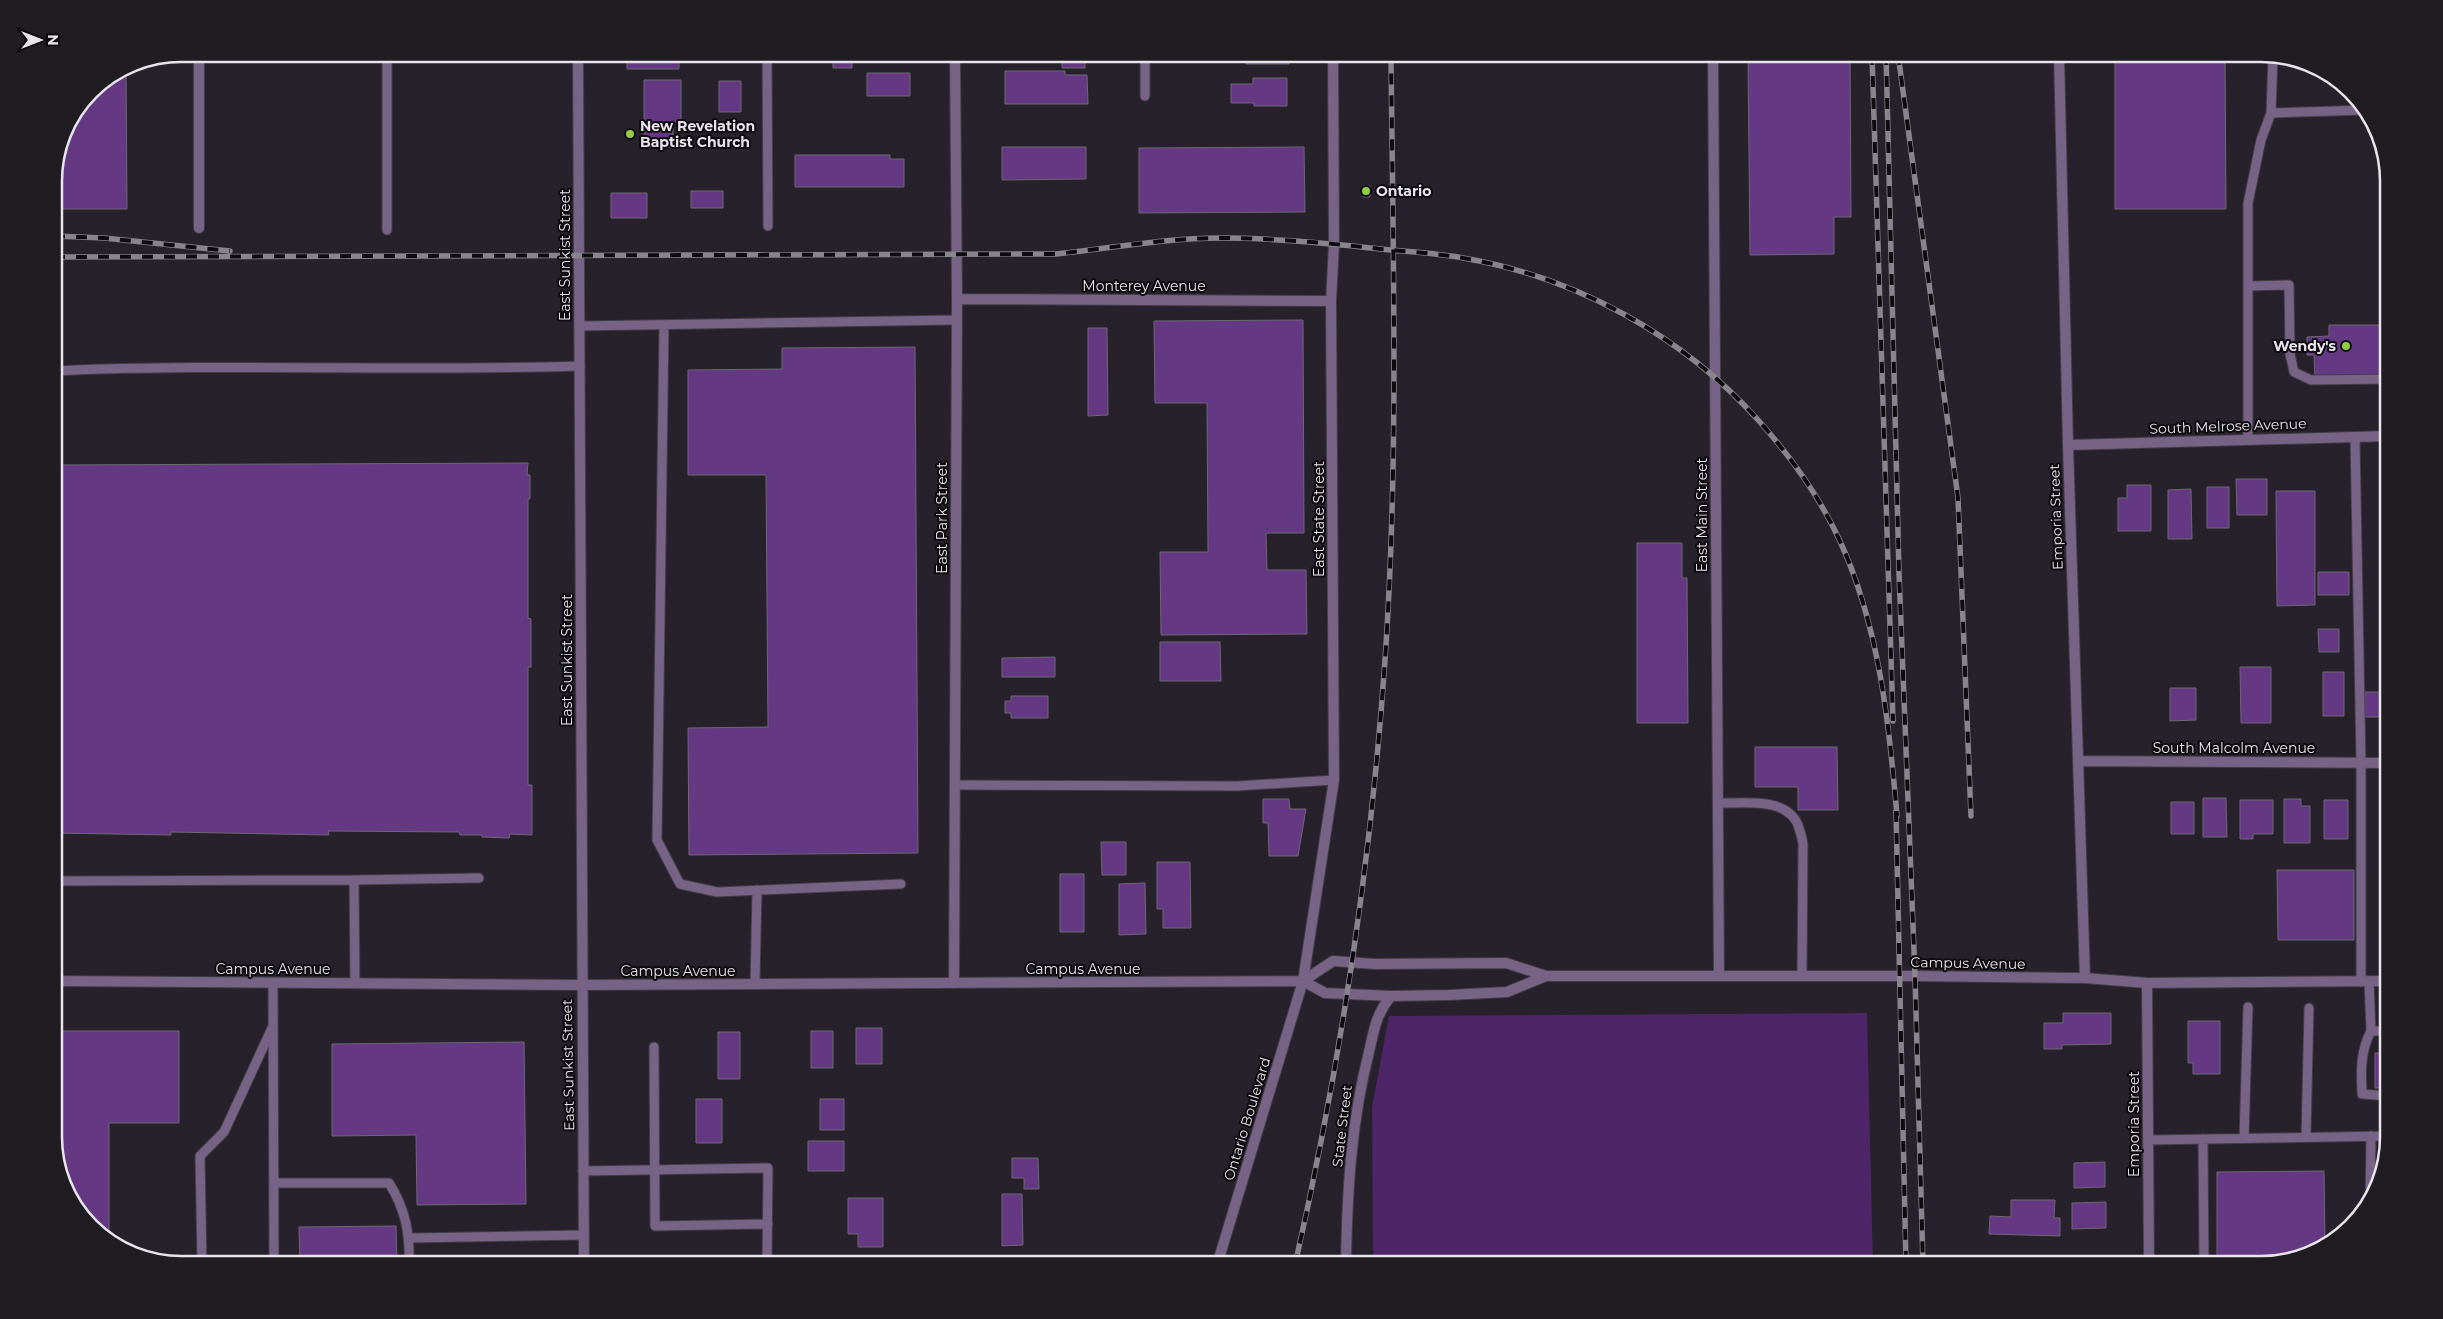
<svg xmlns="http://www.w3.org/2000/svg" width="2443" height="1319" viewBox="0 0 2443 1319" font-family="Montserrat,sans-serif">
  <rect width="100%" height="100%" fill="#26212b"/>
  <path fill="#4f2569" d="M 1867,1013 L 1873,1265 L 1373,1265 L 1372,1107 L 1389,1016 Z"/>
  <path fill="#653883" stroke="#6e6874" d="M 627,54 L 679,54 L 679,69 L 627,69 Z
    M 833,54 L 852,54 L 852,68 L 833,68 Z
    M 872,54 L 914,54 L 914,55 L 872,55 Z
    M 1062,54 L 1085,54 L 1085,68 L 1062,68 Z
    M 1246,54 L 1289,54 L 1289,64 L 1246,64 Z
    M 1748,54 L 1850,54 L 1851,217 L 1834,217 L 1834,254 L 1750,255 Z
    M 2115,54 L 2225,54 L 2226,209 L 2115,209 Z
    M 126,68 L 127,209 L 54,209 L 54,174 L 64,133 L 91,91 Z
    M 1005,71 L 1065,71 L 1065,75 L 1087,75 L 1088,104 L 1005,104 Z
    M 867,73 L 910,73 L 910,96 L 867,96 Z
    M 1253,78 L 1287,78 L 1287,106 L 1254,106 L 1254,103 L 1231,103 L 1231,84 L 1253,84 Z
    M 644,80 L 681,80 L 681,122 L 673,122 L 673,147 L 644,147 Z
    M 719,81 L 741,81 L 741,112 L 719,112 Z
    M 1002,147 L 1086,147 L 1086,179 L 1002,180 Z
    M 1304,147 L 1305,212 L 1139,213 L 1139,148 Z
    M 795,155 L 890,155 L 890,159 L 904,159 L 904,187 L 795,187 Z
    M 1363,186 L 1370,186 L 1370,197 L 1363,197 Z
    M 691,191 L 723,191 L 723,208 L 691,208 Z
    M 611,193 L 647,193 L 647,218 L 611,218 Z
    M 1303,320 L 1304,533 L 1266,533 L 1267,570 L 1306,570 L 1307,634 L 1161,635 L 1160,552 L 1208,552 L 1207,403 L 1155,403 L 1154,321 Z
    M 2329,325 L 2385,325 L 2385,376 L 2315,377 L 2314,355 L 2307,355 L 2307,337 L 2329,336 Z
    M 1088,328 L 1107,328 L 1108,415 L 1088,416 Z
    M 915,347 L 918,853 L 689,855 L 688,728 L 768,727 L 766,475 L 688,475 L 688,370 L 782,369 L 782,348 Z
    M 528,463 L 527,475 L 530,475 L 530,499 L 528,499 L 528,618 L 531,619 L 531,667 L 528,667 L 528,785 L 532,785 L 532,835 L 510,834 L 509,838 L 482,837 L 482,835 L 460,835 L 459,832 L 328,831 L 329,835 L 171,832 L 171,835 L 54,833 L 54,465 Z
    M 2236,479 L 2267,479 L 2267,515 L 2237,515 Z
    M 2127,485 L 2151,485 L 2151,531 L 2118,531 L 2118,498 L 2127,498 Z
    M 2207,487 L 2229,487 L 2229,528 L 2207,528 Z
    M 2191,489 L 2192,539 L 2168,539 L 2168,490 Z
    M 2276,491 L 2315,491 L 2315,605 L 2277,606 Z
    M 1637,543 L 1682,543 L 1682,578 L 1687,578 L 1688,723 L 1637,723 Z
    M 2318,572 L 2349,572 L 2349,595 L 2318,595 Z
    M 2318,629 L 2339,629 L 2339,652 L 2319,652 Z
    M 1160,642 L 1220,642 L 1221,681 L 1160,681 Z
    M 1055,657 L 1055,677 L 1002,677 L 1002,658 Z
    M 2240,667 L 2271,667 L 2271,723 L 2241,723 Z
    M 2323,672 L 2344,672 L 2344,716 L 2323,716 Z
    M 2170,688 L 2196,688 L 2196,720 L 2170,721 Z
    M 2365,692 L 2389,692 L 2389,717 L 2365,717 Z
    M 1011,696 L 1048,696 L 1048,718 L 1011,718 L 1011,713 L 1005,713 L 1005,701 L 1011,701 Z
    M 1755,747 L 1837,747 L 1838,810 L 1798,810 L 1798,787 L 1755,787 Z
    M 2203,798 L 2226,798 L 2227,837 L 2203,837 Z
    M 1263,799 L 1289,799 L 1290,809 L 1306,809 L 1298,856 L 1269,856 L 1268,823 L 1263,823 Z
    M 2284,799 L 2301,799 L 2301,806 L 2310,806 L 2310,843 L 2284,843 Z
    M 2240,800 L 2273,800 L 2273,834 L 2253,834 L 2253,839 L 2240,839 Z
    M 2324,800 L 2348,800 L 2348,839 L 2324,839 Z
    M 2171,802 L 2194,802 L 2194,834 L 2171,834 Z
    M 1101,842 L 1126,842 L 1126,875 L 1102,875 Z
    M 1157,862 L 1190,862 L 1191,928 L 1163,928 L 1163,909 L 1157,909 Z
    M 2277,870 L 2354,870 L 2354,940 L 2278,940 Z
    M 1060,874 L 1084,874 L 1084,932 L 1060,932 Z
    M 1145,883 L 1146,934 L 1119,935 L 1119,884 Z
    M 2063,1013 L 2111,1013 L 2111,1044 L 2062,1045 L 2062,1049 L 2044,1049 L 2044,1023 L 2063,1023 Z
    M 2188,1021 L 2220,1021 L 2220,1074 L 2193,1074 L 2193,1063 L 2188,1063 Z
    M 856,1028 L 882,1028 L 882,1064 L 856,1064 Z
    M 54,1031 L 179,1031 L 179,1123 L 109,1123 L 109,1238 L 75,1208 L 54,1146 Z
    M 811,1031 L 833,1031 L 833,1068 L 811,1068 Z
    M 718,1032 L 740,1032 L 740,1079 L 718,1079 Z
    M 524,1042 L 526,1204 L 417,1205 L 416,1135 L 332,1136 L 332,1044 Z
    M 2375,1053 L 2389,1053 L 2389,1088 L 2375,1088 Z
    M 696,1099 L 722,1099 L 722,1143 L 696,1143 Z
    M 820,1099 L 844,1099 L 844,1130 L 820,1130 Z
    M 808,1141 L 844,1141 L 844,1171 L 808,1171 Z
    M 1012,1158 L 1038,1158 L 1039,1189 L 1024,1189 L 1024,1178 L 1012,1178 Z
    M 2105,1162 L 2105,1187 L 2074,1188 L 2074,1163 Z
    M 2324,1171 L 2325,1246 L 2261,1265 L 2217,1265 L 2217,1172 Z
    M 1002,1194 L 1022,1194 L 1023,1245 L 1002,1246 Z
    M 848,1198 L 883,1198 L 883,1247 L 858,1247 L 858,1234 L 848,1234 Z
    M 2011,1200 L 2055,1200 L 2054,1218 L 2060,1218 L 2060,1236 L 1989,1234 L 1990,1216 L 2011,1217 Z
    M 2106,1202 L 2106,1228 L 2072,1229 L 2072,1203 Z
    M 396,1226 L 397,1265 L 300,1265 L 299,1227 Z"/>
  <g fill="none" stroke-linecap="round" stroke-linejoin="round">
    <defs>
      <path id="service" d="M 387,54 L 387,230
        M 767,54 L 768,226
        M 1145,54 L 1145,96
        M 2273,56 L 2271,113 L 2261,140 L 2248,203 L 2248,286 L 2289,285 L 2290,354 L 2294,372 L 2311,380 L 2389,379
        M 2271,113 L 2367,110
        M 2248,286 L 2248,439
        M 664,325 L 657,840 L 680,884 L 717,892 L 901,884
        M 579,326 L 956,320
        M 54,371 C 229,363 405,372 580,366
        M 2355,437 L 2361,763 L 2361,982
        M 955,785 L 1237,786 L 1334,780
        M 1718,803 C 1742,804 1786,796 1798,825 C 1800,831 1802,838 1803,844 L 1802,976
        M 354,880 L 479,878
        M 54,881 L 354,880 L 355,983
        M 2369,982 L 2371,1031
        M 273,983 L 274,1265
        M 755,984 L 757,890
        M 2389,1031 L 2371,1031 C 2360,1052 2361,1071 2362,1094 L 2389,1096
        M 654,1047 L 655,1226 L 768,1224
        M 2306,1137 L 2309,1008
        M 2244,1138 L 2248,1007
        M 2203,1139 L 2204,1265
        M 2148,1140 L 2389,1136
        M 583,1171 L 768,1168 L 767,1265
        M 275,1183 L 389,1183 C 406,1210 410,1234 409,1265
        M 2370,1201 L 2371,1136
        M 410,1238 L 584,1235
        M 202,1265 L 200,1156 L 224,1132 L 272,1028"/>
      <path id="minor" d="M 199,54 L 199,228
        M 578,54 L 584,1265
        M 1713,54 L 1719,976
        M 2059,54 L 2068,445 L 2085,978
        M 957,299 L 1331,301
        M 2068,445 L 2389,436
        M 2079,761 L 2389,763
        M 954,983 L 957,299 L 955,54
        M 2147,983 L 2149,1265
        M 1217,1265 L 1303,981 L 1334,780 L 1331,301 L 1334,244 L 1333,54
        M 1346,1265 C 1347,1194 1351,1122 1369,1052 C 1374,1030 1376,1014 1391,996"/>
      <path id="tertiary" d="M 54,981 L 581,985 L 1303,981 L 1325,993 L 1391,996 L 1449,995 L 1507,992 L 1546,976
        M 1303,981 L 1333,961 L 1375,964 L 1506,963 L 1546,976 L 1915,976 L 2085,978 L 2147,983 L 2389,981"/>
    </defs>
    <use href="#service" stroke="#413c46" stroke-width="11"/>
    <use href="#minor" stroke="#413c46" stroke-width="12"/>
    <use href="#tertiary" stroke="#413c46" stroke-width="12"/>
    <use href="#service" stroke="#766385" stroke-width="9"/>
    <use href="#minor" stroke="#766385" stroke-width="10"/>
    <use href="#tertiary" stroke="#766385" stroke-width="10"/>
    <defs>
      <path id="rail" d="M 1872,54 L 1893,721
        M 1886,54 L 1899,573 L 1915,976 L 1923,1265
        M 1898,54 L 1958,498 L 1971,816
        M 54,236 L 104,238 L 230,251
        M 54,257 L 1056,254 C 1111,248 1166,238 1221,238 C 1274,238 1328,243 1381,249 C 1408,252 1436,253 1463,258 C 1576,277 1683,336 1759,421 C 1790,456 1819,496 1839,539 C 1879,625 1889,722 1897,816
        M 1896,811 L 1906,1265
        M 1295,1265 C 1340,1066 1371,864 1385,660 C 1399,459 1393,255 1391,54"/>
    </defs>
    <use href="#rail" stroke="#89858d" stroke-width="5.5"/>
    <use href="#rail" stroke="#0e0b10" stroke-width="4" stroke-dasharray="11" stroke-linecap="butt"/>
  </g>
  <g fill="#90cd41" stroke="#0e0b10" stroke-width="2">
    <circle cx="630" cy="134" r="5"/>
    <circle cx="1366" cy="191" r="5"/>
    <circle cx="2346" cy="346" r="5"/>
  </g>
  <g text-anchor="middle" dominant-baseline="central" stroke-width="4" stroke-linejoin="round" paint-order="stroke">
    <g font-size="14" font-weight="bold" fill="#e8e4eb" stroke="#0e0b10" text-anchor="start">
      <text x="640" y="126">New Revelation<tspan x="640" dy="16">Baptist Church</tspan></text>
      <text x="1376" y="191">Ontario</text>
      <text x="2336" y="346" text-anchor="end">Wendy's</text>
    </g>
    <g font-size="14" fill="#e8e4eb" stroke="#0e0b10">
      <text transform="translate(565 255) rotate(-90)">East Sunkist Street</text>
      <text x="1144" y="286">Monterey Avenue</text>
      <text transform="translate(2228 426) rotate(-2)">South Melrose Avenue</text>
      <text transform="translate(1702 515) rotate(-90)">East Main Street</text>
      <text transform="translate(2056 517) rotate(-92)">Emporia Street</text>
      <text transform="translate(942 518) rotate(-90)">East Park Street</text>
      <text transform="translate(1319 519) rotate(-90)">East State Street</text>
      <text transform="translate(567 660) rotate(-90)">East Sunkist Street</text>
      <text x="2234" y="748">South Malcolm Avenue</text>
      <text transform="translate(1968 963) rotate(1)">Campus Avenue</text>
      <text x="273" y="969">Campus Avenue</text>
      <text x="1083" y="969">Campus Avenue</text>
      <text x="678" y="971">Campus Avenue</text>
      <text transform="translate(568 1065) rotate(-91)">East Sunkist Street</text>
      <text transform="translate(1247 1119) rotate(-73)">Ontario Boulevard</text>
      <text transform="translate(2134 1124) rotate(-90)">Emporia Street</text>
      <text transform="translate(1342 1126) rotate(-83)">State Street</text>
    </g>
  </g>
  <path d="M0 0H2443V1319H0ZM181 62H2261A119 119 0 0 1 2380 181V1137A119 119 0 0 1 2261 1256H181A119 119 0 0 1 62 1137V181A119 119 0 0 1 181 62Z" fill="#1f1c22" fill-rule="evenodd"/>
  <path fill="none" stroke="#e8e4eb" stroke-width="2.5" d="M181 62H2261A119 119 0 0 1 2380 181V1137A119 119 0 0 1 2261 1256H181A119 119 0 0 1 62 1137V181A119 119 0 0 1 181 62Z"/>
  <g transform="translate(40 40) rotate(90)" stroke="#0e0b10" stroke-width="4" paint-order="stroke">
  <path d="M0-4L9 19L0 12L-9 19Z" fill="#e8e4eb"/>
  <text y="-8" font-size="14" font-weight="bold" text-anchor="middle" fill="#e8e4eb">N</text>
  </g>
</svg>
